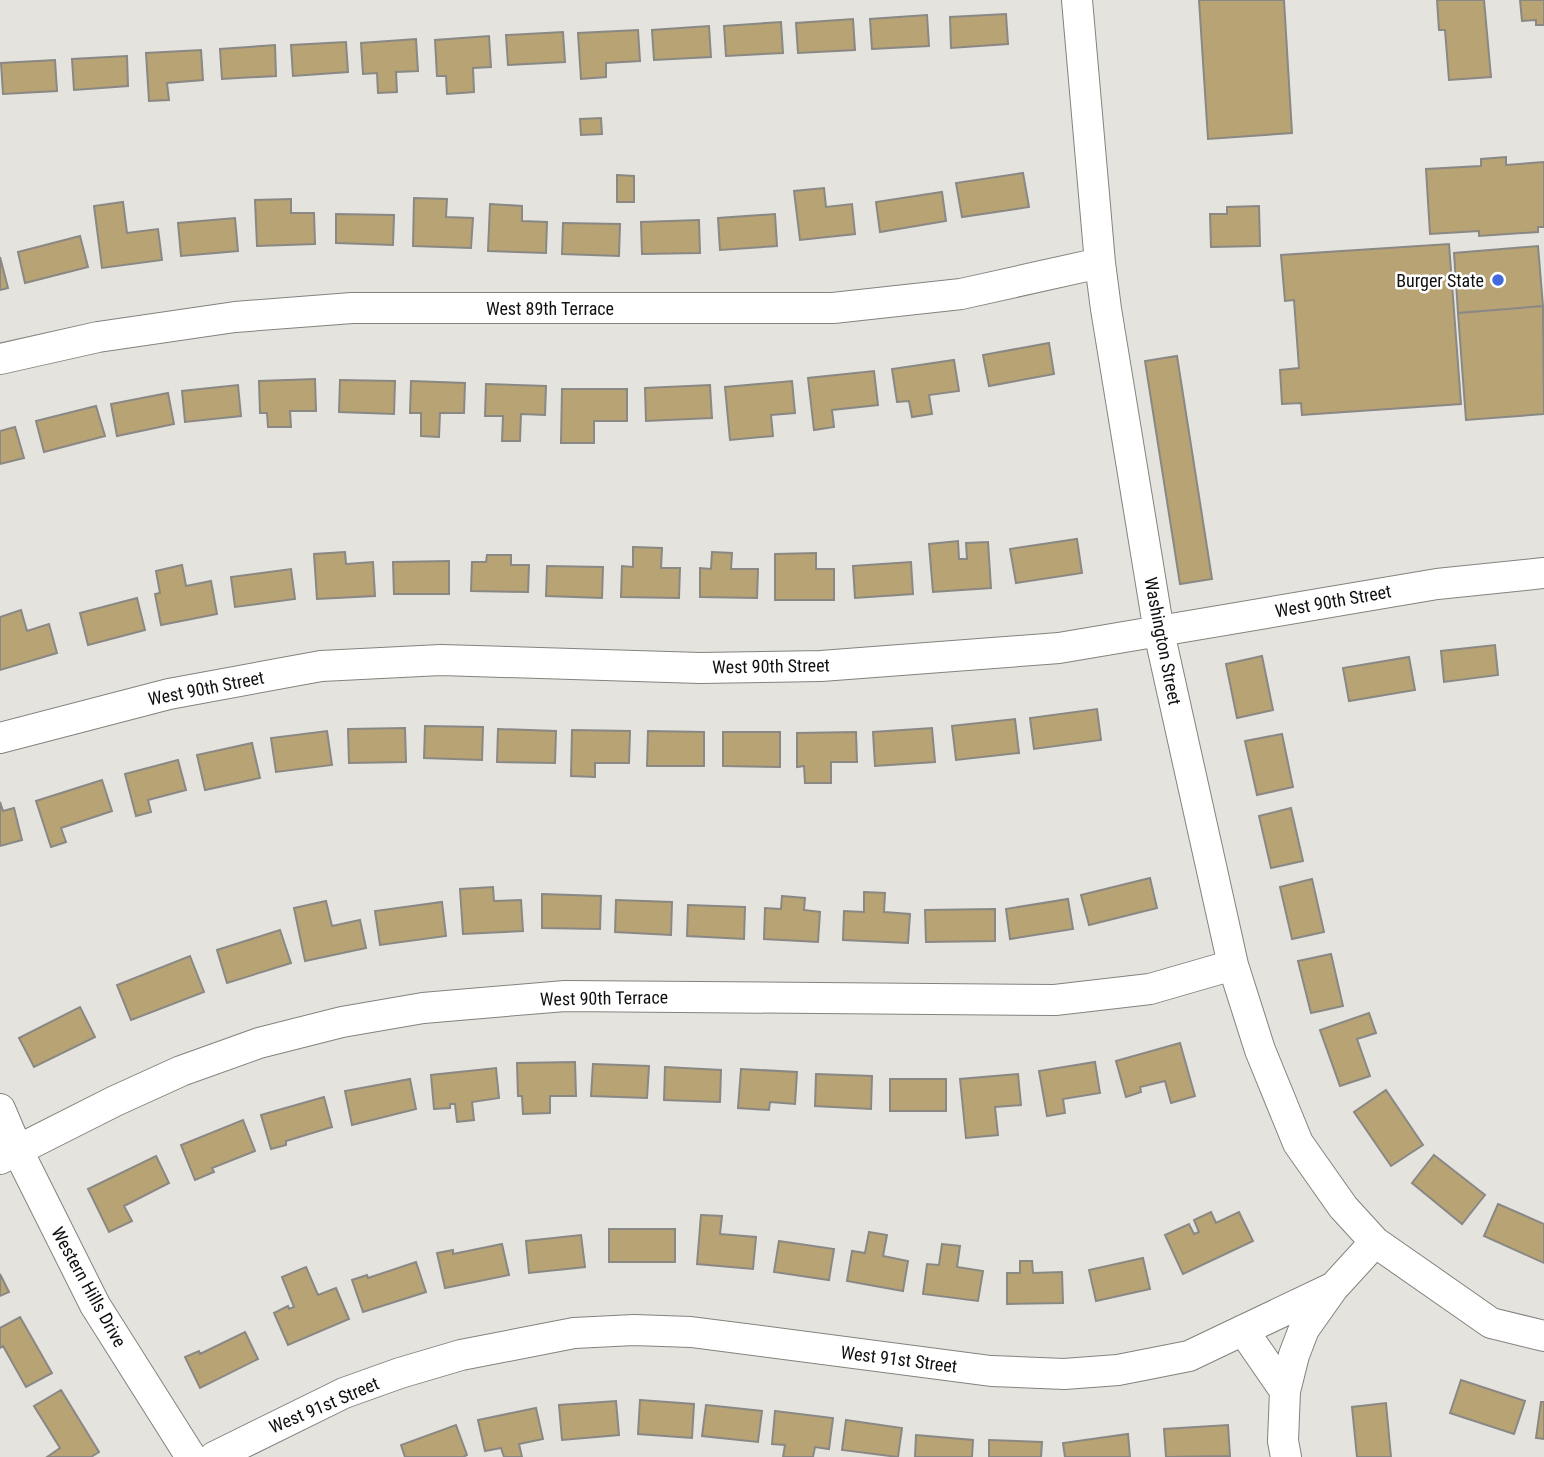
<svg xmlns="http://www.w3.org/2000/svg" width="1544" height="1457" viewBox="0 0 1544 1457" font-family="'Roboto Condensed',sans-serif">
  <rect width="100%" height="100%" fill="#e5e3de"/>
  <path fill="#b8a375" stroke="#8a8884" stroke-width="2" d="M 1199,0 L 1284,0 L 1292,133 L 1208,139 Z
    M 1437,0 L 1484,0 L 1491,77 L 1449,80 L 1445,30 L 1439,30 Z
    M 1520,0 L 1544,0 L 1544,25 L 1536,25 L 1536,20 L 1522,21 Z
    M 1006,14 L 1008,44 L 951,48 L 950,17 Z
    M 927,15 L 929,46 L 872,49 L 870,19 Z
    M 853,19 L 855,50 L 798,53 L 796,23 Z
    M 781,22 L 783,53 L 726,56 L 724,26 Z
    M 709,26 L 711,57 L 654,60 L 652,30 Z
    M 638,30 L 640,61 L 606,63 L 606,77 L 581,79 L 578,33 Z
    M 563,32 L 565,62 L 508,65 L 506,35 Z
    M 489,36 L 491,67 L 473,68 L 474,92 L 447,94 L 446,76 L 437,76 L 435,40 Z
    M 416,39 L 418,71 L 396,72 L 397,92 L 378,93 L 377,73 L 363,74 L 361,43 Z
    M 346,42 L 348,72 L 293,76 L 291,45 Z
    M 275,45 L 276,76 L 222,79 L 220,49 Z
    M 201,50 L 203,80 L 167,83 L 169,100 L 149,101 L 146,53 Z
    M 127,56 L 128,86 L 74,90 L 72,59 Z
    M 55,60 L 57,91 L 3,94 L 1,63 Z
    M 601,118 L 602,134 L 581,135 L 580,119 Z
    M 1506,157 L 1506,165 L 1544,162 L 1544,227 L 1538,227 L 1538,232 L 1479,236 L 1479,231 L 1430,234 L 1426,169 L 1481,166 L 1481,159 Z
    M 1023,173 L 1029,207 L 962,217 L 956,183 Z
    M 617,175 L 634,176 L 634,202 L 617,202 Z
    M 824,188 L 826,207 L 852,204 L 855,234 L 800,240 L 794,191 Z
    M 942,192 L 946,221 L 880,232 L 876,202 Z
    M 414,198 L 447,199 L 446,217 L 473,218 L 471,248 L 413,246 Z
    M 291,199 L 291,213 L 314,213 L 315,244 L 257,246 L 255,200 Z
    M 123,202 L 127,233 L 158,229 L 162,260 L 102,268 L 94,206 Z
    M 490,204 L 522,206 L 522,221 L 547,222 L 546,253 L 488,251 Z
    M 1259,206 L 1260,246 L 1211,247 L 1210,214 L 1227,214 L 1227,207 Z
    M 336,214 L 394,215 L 393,245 L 336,243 Z
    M 775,214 L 777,246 L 720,250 L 718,218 Z
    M 235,218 L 238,251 L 181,256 L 178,223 Z
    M 699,220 L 700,253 L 642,254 L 641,222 Z
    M 563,223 L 620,224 L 619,256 L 562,254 Z
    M 80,236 L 88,267 L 25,283 L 18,252 Z
    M 1449,244 L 1461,404 L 1302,415 L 1301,403 L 1282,404 L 1280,370 L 1299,368 L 1294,300 L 1285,301 L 1281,255 Z
    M 1538,246 L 1543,306 L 1458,313 L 1454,253 Z
    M 0,257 L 8,288 L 0,290 Z
    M 1543,306 L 1544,414 L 1466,420 L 1458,313 Z
    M 1049,343 L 1054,374 L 989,386 L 983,355 Z
    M 1177,356 L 1212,579 L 1180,584 L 1145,361 Z
    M 954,360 L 959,391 L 929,395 L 932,414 L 912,417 L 909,401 L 897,402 L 892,369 Z
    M 874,371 L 878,405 L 832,410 L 834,427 L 814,430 L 808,378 Z
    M 315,379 L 316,411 L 290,411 L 291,427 L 268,427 L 267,413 L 260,413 L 259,381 Z
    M 340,380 L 395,381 L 394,414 L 339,412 Z
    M 411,381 L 465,383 L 464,413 L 440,413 L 439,437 L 421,436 L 421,413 L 410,413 Z
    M 792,381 L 795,413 L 771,415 L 773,436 L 730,440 L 725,387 Z
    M 486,384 L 546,386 L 545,415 L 521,414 L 520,441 L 502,441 L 503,416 L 485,416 Z
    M 238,385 L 241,416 L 185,422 L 182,391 Z
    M 710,385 L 712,418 L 646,421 L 645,388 Z
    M 562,389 L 627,389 L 627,421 L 594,421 L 594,443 L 561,443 Z
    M 168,393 L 174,424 L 117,436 L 111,404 Z
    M 96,406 L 105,436 L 44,452 L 36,421 Z
    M 15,427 L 24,458 L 0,464 L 0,431 Z
    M 1077,539 L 1082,573 L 1016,583 L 1010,549 Z
    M 958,541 L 959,559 L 967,559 L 966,543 L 988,542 L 991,588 L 933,592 L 929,544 Z
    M 633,547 L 662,548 L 661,568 L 680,568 L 679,598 L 621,597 L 622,566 L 633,567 Z
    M 345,552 L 346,564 L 373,562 L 375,596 L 317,599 L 314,554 Z
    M 712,552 L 732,553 L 731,569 L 758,569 L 757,598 L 700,597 L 700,568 L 711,569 Z
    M 816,553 L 816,569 L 834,569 L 834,600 L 775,600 L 775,554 Z
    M 487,555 L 511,555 L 511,565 L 529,565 L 528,592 L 471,591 L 472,562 L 486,562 Z
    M 449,561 L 449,594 L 394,594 L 393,562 Z
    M 911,562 L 913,594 L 855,598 L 853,566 Z
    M 182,565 L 186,586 L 211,581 L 217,614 L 161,625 L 155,594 L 160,593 L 156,571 Z
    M 547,566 L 603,567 L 602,598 L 546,596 Z
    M 291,569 L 295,599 L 235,607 L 231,577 Z
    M 137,598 L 145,630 L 88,645 L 80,613 Z
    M 21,610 L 27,631 L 49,624 L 57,653 L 0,670 L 0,617 Z
    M 1495,645 L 1498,675 L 1444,682 L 1441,651 Z
    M 1262,656 L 1273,710 L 1237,718 L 1226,664 Z
    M 1409,657 L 1415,690 L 1349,701 L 1343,668 Z
    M 1097,709 L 1101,740 L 1034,749 L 1030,718 Z
    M 1015,719 L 1019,753 L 956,760 L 952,726 Z
    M 425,726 L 483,727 L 482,760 L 424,758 Z
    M 405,728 L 406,762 L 349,763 L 348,729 Z
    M 932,728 L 935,762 L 875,766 L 873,732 Z
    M 498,729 L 556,731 L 555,763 L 497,762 Z
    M 572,730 L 630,731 L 629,763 L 595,763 L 595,777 L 571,776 Z
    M 327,731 L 332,765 L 276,772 L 271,738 Z
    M 648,731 L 704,732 L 704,766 L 647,766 Z
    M 723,732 L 780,732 L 780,767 L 723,766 Z
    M 856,732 L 857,762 L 831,762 L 831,783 L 805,783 L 804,766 L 797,767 L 797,733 Z
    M 1282,734 L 1293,787 L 1257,795 L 1245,741 Z
    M 252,743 L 260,778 L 205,790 L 197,755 Z
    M 178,760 L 186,790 L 148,800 L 151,812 L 136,816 L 125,774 Z
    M 102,780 L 112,811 L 61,828 L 66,842 L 51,847 L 36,801 Z
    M 0,802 L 3,811 L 14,808 L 22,840 L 0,846 Z
    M 1291,808 L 1303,861 L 1271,868 L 1259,816 Z
    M 1150,878 L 1157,908 L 1089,925 L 1081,895 Z
    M 1312,879 L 1324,932 L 1292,939 L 1280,887 Z
    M 493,887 L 494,901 L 521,900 L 523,931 L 463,934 L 460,889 Z
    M 864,892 L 885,893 L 884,912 L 910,914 L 908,943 L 843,940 L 844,911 L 864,912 Z
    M 542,894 L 601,896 L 600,929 L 542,928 Z
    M 782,896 L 805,898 L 804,910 L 820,912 L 818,942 L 764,939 L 765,908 L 781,909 Z
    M 1068,899 L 1073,929 L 1010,939 L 1006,909 Z
    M 616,900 L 672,902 L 671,935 L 615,932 Z
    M 326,901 L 332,926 L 360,920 L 366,948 L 305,961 L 294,908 Z
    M 442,902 L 446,936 L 380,945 L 375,911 Z
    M 688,905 L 745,907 L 744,939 L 687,936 Z
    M 995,909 L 995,941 L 926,942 L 925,910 Z
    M 280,930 L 291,963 L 227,983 L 217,950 Z
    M 1331,954 L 1343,1006 L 1311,1013 L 1298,961 Z
    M 190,956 L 204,992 L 131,1020 L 117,985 Z
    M 80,1007 L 95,1037 L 34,1067 L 19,1038 Z
    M 1369,1013 L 1376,1033 L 1357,1039 L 1370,1076 L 1340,1086 L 1320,1030 Z
    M 1180,1043 L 1195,1096 L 1171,1103 L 1165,1081 L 1140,1087 L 1141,1092 L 1126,1097 L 1116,1061 Z
    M 575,1062 L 576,1096 L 550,1096 L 550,1113 L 523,1114 L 522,1096 L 518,1096 L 517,1063 Z
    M 1095,1062 L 1100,1093 L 1063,1099 L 1065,1113 L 1047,1116 L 1039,1071 Z
    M 593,1064 L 649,1066 L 647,1098 L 591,1096 Z
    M 665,1067 L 721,1070 L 720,1102 L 664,1100 Z
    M 496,1068 L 499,1098 L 472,1102 L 474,1120 L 457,1122 L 455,1104 L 450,1104 L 450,1108 L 434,1109 L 431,1075 Z
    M 741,1069 L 797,1072 L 795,1104 L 770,1102 L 769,1110 L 738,1108 Z
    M 816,1074 L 872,1076 L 871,1109 L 815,1106 Z
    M 1018,1074 L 1021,1105 L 995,1107 L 998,1135 L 966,1138 L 960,1079 Z
    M 410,1079 L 416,1109 L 352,1125 L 345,1091 Z
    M 890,1079 L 946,1079 L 946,1111 L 890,1111 Z
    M 1386,1090 L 1423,1145 L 1391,1166 L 1354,1112 Z
    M 324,1097 L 332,1127 L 286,1141 L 286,1145 L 271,1149 L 261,1115 Z
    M 243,1120 L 255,1151 L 212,1168 L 214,1172 L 195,1180 L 181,1145 Z
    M 1434,1155 L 1485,1195 L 1462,1224 L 1412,1183 Z
    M 156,1156 L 169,1183 L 124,1206 L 132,1221 L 109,1232 L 88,1189 Z
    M 1498,1204 L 1544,1224 L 1544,1263 L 1484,1236 Z
    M 1211,1212 L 1216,1223 L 1239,1212 L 1253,1241 L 1183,1274 L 1165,1235 L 1189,1224 L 1194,1234 L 1199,1232 L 1194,1220 Z
    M 701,1215 L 722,1216 L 720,1234 L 756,1237 L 753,1269 L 697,1264 Z
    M 609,1229 L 675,1229 L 675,1262 L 609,1262 Z
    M 869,1232 L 887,1235 L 883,1256 L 908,1261 L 903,1291 L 847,1281 L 852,1251 L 865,1253 Z
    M 581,1235 L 585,1267 L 529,1273 L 526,1241 Z
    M 779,1241 L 834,1249 L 829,1280 L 774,1272 Z
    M 502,1244 L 509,1275 L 445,1288 L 437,1253 L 453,1250 L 453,1254 Z
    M 942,1244 L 960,1246 L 957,1267 L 983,1271 L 978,1301 L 923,1294 L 927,1264 L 939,1265 Z
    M 1143,1258 L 1150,1289 L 1096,1301 L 1089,1270 Z
    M 1020,1261 L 1032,1261 L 1033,1273 L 1062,1272 L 1063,1303 L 1007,1304 L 1007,1273 L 1020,1273 Z
    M 416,1262 L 426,1292 L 363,1312 L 352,1280 L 367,1275 L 368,1278 Z
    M 306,1267 L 318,1295 L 336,1288 L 349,1319 L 288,1345 L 274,1313 L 288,1306 L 289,1309 L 294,1307 L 282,1277 Z
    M 0,1274 L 9,1292 L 0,1296 Z
    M 20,1317 L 52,1373 L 26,1387 L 3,1346 L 0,1348 L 0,1328 Z
    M 245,1332 L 258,1359 L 200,1388 L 185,1357 L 199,1351 L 200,1354 Z
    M 1461,1380 L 1525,1401 L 1514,1434 L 1450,1413 Z
    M 61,1390 L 99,1452 L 91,1457 L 47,1457 L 60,1448 L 34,1406 Z
    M 640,1400 L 694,1404 L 692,1438 L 638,1434 Z
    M 616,1401 L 619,1435 L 562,1440 L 559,1405 Z
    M 1541,1402 L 1544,1402 L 1544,1439 L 1536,1438 Z
    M 1386,1403 L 1391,1457 L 1357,1457 L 1352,1407 Z
    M 706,1405 L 762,1411 L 758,1442 L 702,1436 Z
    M 536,1408 L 543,1439 L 519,1444 L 522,1457 L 504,1457 L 501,1448 L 485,1451 L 478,1420 Z
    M 775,1411 L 833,1418 L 829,1449 L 815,1447 L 813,1457 L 783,1457 L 785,1445 L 772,1444 Z
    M 846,1420 L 902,1428 L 898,1457 L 842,1450 Z
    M 456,1425 L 467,1455 L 463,1457 L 405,1457 L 401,1445 Z
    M 1228,1425 L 1230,1456 L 1166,1457 L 1164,1429 Z
    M 1128,1434 L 1130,1457 L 1065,1457 L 1063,1443 Z
    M 916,1435 L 973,1440 L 972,1457 L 915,1457 Z
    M 989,1440 L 1042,1442 L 1041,1457 L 989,1457 Z"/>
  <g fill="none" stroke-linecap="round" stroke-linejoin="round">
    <defs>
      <path id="street" d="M 1077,0 L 1100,263 L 1106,309 L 1159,632 L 1233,965 L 1260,1050 L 1298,1143 L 1343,1207 L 1375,1242
        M 0,359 L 98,337 L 235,317 L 352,308 L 833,308 L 961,294 L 1100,263
        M 0,738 L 169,694 L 321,666 L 441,660 L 700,668 L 821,666 L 1059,648 L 1437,584 L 1544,573
        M 0,1109 L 17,1149 L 95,1305 L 191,1457
        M 0,1159 L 115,1101 L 181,1071 L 259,1043 L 342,1022 L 423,1008 L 565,996 L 1055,1000 L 1150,989 L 1233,965
        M 1243,1330 L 1285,1391 L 1283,1441 L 1286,1457
        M 1285,1391 L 1294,1355 L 1304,1329 L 1333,1288
        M 214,1457 L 344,1393 L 400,1373 L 461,1355 L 574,1333 L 634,1330 L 691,1332 L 991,1371 L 1064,1374 L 1118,1370 L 1189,1356 L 1334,1287 L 1375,1242 L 1491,1323 L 1544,1336"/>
    </defs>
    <use href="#street" stroke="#84827e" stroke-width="32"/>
    <use href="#street" stroke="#fff" stroke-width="30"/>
  </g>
  <circle fill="#426adc" stroke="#fff" stroke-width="2.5" cx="1498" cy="280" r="7"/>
  <g text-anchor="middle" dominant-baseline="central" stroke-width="5" stroke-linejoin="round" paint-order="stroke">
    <g font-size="18" fill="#11100f" stroke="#fff" text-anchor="end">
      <text x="1484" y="280">Burger State</text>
    </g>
    <g font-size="18" fill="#11100f" stroke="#fff">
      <text x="550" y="308">West 89th Terrace</text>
      <text transform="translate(1333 601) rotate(-10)">West 90th Street</text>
      <text transform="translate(1163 641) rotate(79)">Washington Street</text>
      <text transform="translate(771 666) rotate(-1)">West 90th Street</text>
      <text transform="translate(206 688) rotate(-11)">West 90th Street</text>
      <text transform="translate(604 998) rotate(-1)">West 90th Terrace</text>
      <text transform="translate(89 1287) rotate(61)">Western Hills Drive</text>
      <text transform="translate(899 1359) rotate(7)">West 91st Street</text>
      <text transform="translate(324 1405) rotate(-23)">West 91st Street</text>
    </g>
  </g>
</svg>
